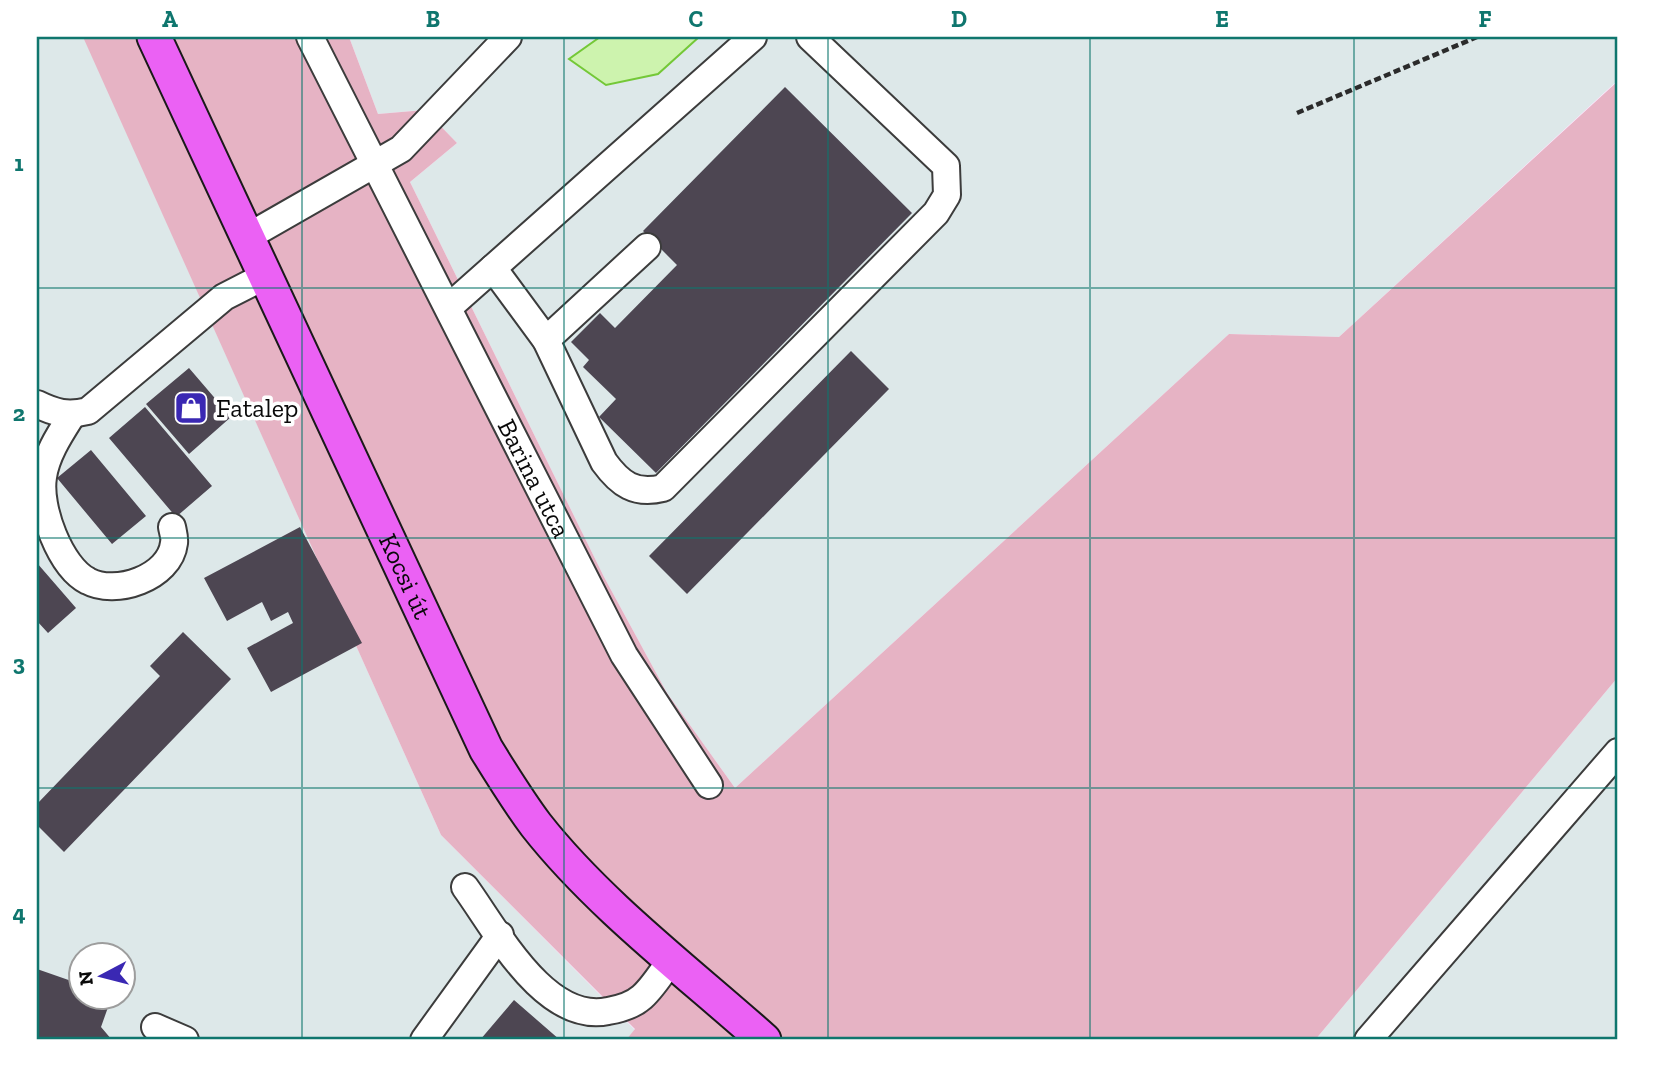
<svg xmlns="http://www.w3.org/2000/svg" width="1655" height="1077" viewBox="0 0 1655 1077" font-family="'Zilla Slab',serif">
  <rect width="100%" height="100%" fill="#fee7fe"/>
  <path fill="#dde8e9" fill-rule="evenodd" d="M 37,37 L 84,38 L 441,835 L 635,1030 L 626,1040 L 37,1040 ZM 80,954 L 122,954 L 122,996 L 80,996 Z
    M 349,37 L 1618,37 L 1618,80 L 1339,337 L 1229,334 L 735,788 L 667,693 L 604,577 L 410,182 L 457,143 L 425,110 L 378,114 Z
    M 1618,677 L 1618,1040 L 1315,1040 Z"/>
  <path fill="#e6b3c4" d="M 83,37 L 349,37 L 378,114 L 425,110 L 457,143 L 410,182 L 604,577 L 667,693 L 735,788 L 1229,334 L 1339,337 L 1618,81 L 1618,677 L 1315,1040 L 626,1040 L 635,1029 L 441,835 Z"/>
  <path fill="#cdf3ae" stroke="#74c837" stroke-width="2" d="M 600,37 L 699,37 L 658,74 L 606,85 L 569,59 Z"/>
  <path fill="#4d4652" d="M 785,87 L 912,213 L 656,473 L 599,417 L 616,399 L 583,367 L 589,360 L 571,342 L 600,313 L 615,328 L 677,265 L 643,231 Z
    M 851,351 L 889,389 L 687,594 L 649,556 Z
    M 189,368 L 231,417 L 189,454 L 146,404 Z
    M 145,407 L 212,486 L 176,517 L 109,438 Z
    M 91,450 L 146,516 L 112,544 L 57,478 Z
    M 300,527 L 362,643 L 271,692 L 247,648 L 293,623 L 288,612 L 271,621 L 262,602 L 227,621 L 204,578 Z
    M 37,563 L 76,608 L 48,633 L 37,621 Z
    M 183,632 L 231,679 L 64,852 L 37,825 L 37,804 L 160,676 L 150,666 Z
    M 37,969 L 80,984 L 80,996 L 112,996 L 101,1027 L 112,1040 L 37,1040 Z
    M 514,1000 L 560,1040 L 480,1040 Z"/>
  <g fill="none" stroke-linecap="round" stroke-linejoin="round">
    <defs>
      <g id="minor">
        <path id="s1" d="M 310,37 L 624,655 L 709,785"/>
        <path d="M 249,236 L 401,149 L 508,37"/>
        <path d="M 493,268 L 546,340 L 604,462 C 620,484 635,495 663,488 L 936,213 L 947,195 L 946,166 L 810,37"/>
        <path d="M 449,307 L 753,37"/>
        <path d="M 546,340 L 647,247"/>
        <path d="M 37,404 C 55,413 68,416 88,411 L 224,297 L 267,275"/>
        <path d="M 72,415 C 60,434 46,455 43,477 C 38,507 60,567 88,581 C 115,596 170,578 174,543 C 175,539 173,532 172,527"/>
        <path d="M 465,887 C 497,931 545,1024 608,1011 C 620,1009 633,1005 642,997 C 654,986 663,971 672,958"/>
        <path d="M 155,1027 L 185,1040"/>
        <path d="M 424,1040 L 500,935"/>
        <path d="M 1368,1040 L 1618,752"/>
      </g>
      <g id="major">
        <path id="s2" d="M 154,37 L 486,749 C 502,775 518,801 536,825 C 598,904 689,973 764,1040"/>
      </g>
    </defs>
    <use href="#minor" stroke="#3c3c3c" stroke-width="30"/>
    <use href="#major" stroke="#1a1a1a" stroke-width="37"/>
    <path stroke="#2b2b2b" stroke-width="4.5" stroke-dasharray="7 3.5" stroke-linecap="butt" d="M 1297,113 L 1477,37"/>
    <use href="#minor" stroke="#fff" stroke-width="26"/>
    <use href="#major" stroke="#eb61f4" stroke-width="33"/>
  </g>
  <path fill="none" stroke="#0f766e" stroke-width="2" stroke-opacity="0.55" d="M 302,37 L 302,1040M 564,37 L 564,1040M 828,37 L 828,1040M 1090,37 L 1090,1040M 1354,37 L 1354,1040M 37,288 L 1618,288M 37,538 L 1618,538M 37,788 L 1618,788"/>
  <defs>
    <symbol id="shop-square" viewBox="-11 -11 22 22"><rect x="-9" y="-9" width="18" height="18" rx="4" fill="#3a28b3" stroke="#fff"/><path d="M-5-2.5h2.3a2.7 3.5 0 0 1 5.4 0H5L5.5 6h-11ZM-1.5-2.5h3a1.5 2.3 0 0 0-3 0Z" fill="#fff"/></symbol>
  </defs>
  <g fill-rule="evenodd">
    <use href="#shop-square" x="172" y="389" width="38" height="38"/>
  </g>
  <g text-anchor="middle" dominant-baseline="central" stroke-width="7" stroke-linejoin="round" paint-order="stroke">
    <g font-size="26" fill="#090909" stroke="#fff" text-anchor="start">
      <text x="216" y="408">Fatalep</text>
    </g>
    <g font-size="26" fill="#090909" stroke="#fff">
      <text stroke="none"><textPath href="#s1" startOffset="495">Barina utca</textPath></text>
      <text stroke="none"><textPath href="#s2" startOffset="595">Kocsi út</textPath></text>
    </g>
  </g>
  <rect width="1655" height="1077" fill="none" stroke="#ffffff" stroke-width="77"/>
  <g transform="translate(102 976) rotate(263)"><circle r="33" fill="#ffffff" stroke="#9d9d9d" stroke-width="2"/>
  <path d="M0-5L12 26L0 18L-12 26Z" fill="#3a28b3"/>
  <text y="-10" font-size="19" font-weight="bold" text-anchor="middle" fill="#090909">N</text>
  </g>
  <rect x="38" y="38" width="1578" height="1000" fill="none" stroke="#0f766e" stroke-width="2.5"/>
  <g font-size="23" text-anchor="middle" font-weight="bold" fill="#0f766e">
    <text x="170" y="27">A</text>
    <text x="433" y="27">B</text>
    <text x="696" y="27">C</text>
    <text x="959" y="27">D</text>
    <text x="1222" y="27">E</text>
    <text x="1485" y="27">F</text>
    <text x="19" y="171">1</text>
    <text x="19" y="421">2</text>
    <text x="19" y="671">3</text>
    <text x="19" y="921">4</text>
  </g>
</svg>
